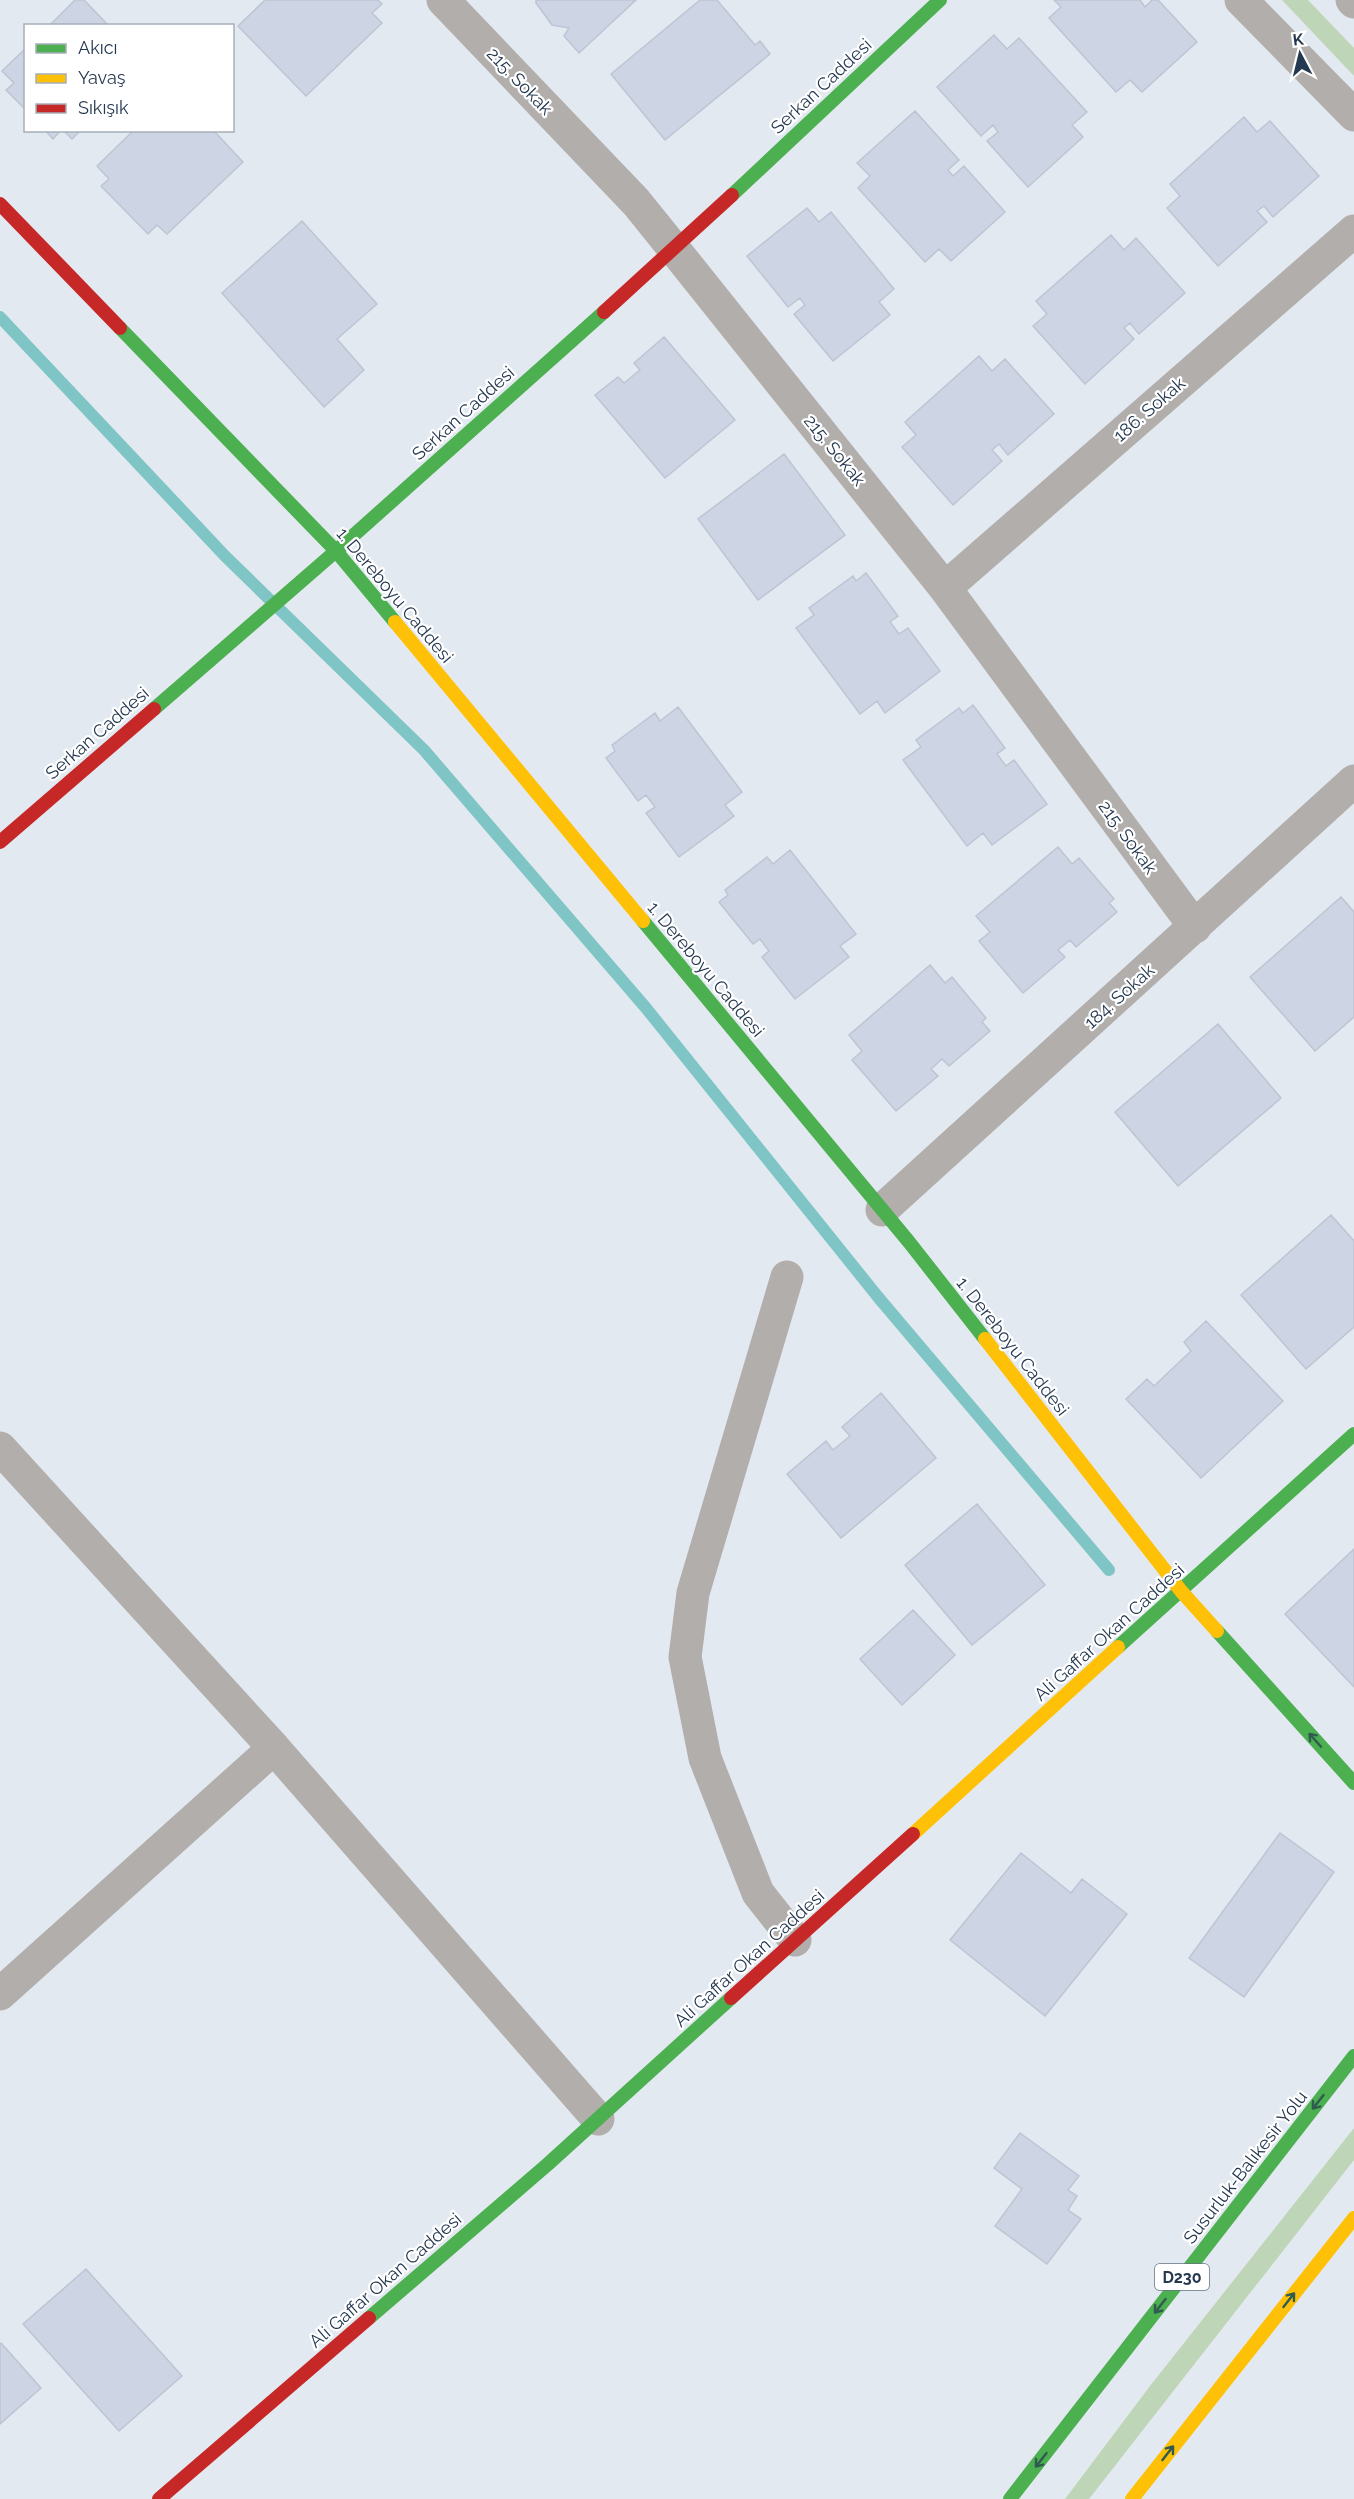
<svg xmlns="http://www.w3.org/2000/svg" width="1354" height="2499" viewBox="0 0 1354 2499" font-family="Raleway,sans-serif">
  <rect width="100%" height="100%" fill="#e3e9f0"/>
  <path fill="#bfd5b8" d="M 1282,0 L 1308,0 L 1354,48 L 1354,76 Z
    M 1354,2128 L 1354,2160 L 1089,2499 L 1065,2499 L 1150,2386 Z"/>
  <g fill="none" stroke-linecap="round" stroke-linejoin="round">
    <path stroke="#7fc5c5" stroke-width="12" d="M 0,317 L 225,556 L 424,750 L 646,1008 L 878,1297 L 1109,1570"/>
  </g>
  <path fill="#cdd4e3" stroke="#bec4d4" stroke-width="1.5" d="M 75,0 L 84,0 L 109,26 L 49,26 Z
    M 265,0 L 378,0 L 382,4 L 372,13 L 382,23 L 306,96 L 238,26 Z
    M 536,0 L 636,0 L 579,53 L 564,36 L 569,28 L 552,25 L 536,3 Z
    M 700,0 L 717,0 L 755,45 L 760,41 L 770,54 L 665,140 L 611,74 Z
    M 1054,0 L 1140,0 L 1145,7 L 1152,0 L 1158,0 L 1197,42 L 1142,92 L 1130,80 L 1116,92 L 1049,18 L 1061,7 Z
    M 994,35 L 1007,49 L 1019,38 L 1087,112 L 1072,125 L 1083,137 L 1028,187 L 987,141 L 998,132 L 993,125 L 981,136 L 937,87 Z
    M 26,48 L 26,110 L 6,90 L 14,83 L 2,71 Z
    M 915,111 L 959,160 L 948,170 L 953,176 L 964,166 L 1005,212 L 951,261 L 939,249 L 925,262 L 858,188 L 870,176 L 857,163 Z
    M 1244,117 L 1257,132 L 1270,121 L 1319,176 L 1273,217 L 1264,206 L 1257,211 L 1267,222 L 1218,266 L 1167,208 L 1180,196 L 1170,184 Z
    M 45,130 L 61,130 L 53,139 Z
    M 63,130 L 81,130 L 72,139 Z
    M 134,130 L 213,130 L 243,162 L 167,234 L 157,225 L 148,234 L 101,186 L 109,179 L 97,166 Z
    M 807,208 L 819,222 L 831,212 L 894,289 L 879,302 L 890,315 L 833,361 L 794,314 L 805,305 L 800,298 L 788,307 L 747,256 Z
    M 302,221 L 377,304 L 337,339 L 364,370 L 324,407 L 222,293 Z
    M 1111,235 L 1124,250 L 1136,238 L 1185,293 L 1139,334 L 1130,323 L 1124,328 L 1134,339 L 1085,384 L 1033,326 L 1047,314 L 1036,301 Z
    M 664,337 L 735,420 L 665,478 L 595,395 L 618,377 L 624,383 L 640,370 L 634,363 Z
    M 979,356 L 992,371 L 1005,359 L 1054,414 L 1008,455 L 999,444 L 992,450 L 1002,461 L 953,505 L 902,447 L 916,435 L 905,422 Z
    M 784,454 L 845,535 L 758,600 L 698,519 Z
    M 866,573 L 898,616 L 890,622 L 899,634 L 908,628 L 940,671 L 885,713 L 877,701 L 860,714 L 796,628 L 814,615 L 809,608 L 853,576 L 856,581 Z
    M 973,705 L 1005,748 L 997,754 L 1006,766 L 1014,760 L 1047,804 L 992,845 L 983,833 L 967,846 L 903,760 L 921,747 L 916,740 L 959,708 L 963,713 Z
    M 678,707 L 742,792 L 725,805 L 734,816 L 679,857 L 646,813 L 655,807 L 646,795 L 638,801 L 606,758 L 615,751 L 612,745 L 655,713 L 660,721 Z
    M 1058,847 L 1072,864 L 1079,858 L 1114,899 L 1109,903 L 1117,912 L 1076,947 L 1070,940 L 1058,950 L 1065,957 L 1023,993 L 979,941 L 990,932 L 976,916 Z
    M 790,850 L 856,934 L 840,946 L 849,957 L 795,999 L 762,957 L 769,951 L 760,939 L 753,944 L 719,902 L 728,895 L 725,890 L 767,857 L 773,864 Z
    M 1341,897 L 1354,912 L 1354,1017 L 1315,1051 L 1250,977 Z
    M 930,965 L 945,983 L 952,977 L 986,1018 L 982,1022 L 990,1031 L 949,1066 L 942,1059 L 931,1069 L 938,1076 L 896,1111 L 852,1060 L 862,1051 L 849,1035 Z
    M 1218,1024 L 1281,1098 L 1178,1186 L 1115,1112 Z
    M 1331,1215 L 1354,1241 L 1354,1327 L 1306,1369 L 1241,1295 Z
    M 1206,1321 L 1283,1401 L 1201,1478 L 1126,1399 L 1147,1379 L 1154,1386 L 1191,1351 L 1184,1342 Z
    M 881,1393 L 936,1458 L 841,1538 L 787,1474 L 826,1441 L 833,1450 L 850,1436 L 842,1427 Z
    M 977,1504 L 1045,1585 L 972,1645 L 905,1565 Z
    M 1354,1549 L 1354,1687 L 1285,1614 Z
    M 913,1610 L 955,1655 L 902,1705 L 860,1659 Z
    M 1280,1833 L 1334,1872 L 1244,1997 L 1189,1958 Z
    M 1021,1853 L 1071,1893 L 1082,1879 L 1127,1914 L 1045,2016 L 950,1940 Z
    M 1020,2133 L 1079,2176 L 1068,2190 L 1077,2196 L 1068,2210 L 1081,2219 L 1047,2264 L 995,2226 L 1022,2189 L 994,2168 Z
    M 86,2269 L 182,2376 L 119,2431 L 23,2324 Z
    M 1,2343 L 41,2388 L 0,2424 L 0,2344 Z"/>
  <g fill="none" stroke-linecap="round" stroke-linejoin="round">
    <path stroke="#b1aeab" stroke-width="33" d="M 443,0 L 636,202 L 674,249 L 945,588 L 1195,927
      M 1241,0 L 1354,115
      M 1352,0 L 1354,2
      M 945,588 L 1354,231
      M 882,1210 L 1354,781
      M 787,1277 L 693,1593 L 685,1657 L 705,1758 L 758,1893 L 795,1940
      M 0,1448 L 274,1748 L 0,1994
      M 274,1748 L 598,2119"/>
    <path stroke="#4caf50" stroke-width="14" d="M 732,195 L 940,0
      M 120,328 L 336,551 L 395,622
      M 154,709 L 336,551 L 604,312
      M 643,921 L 909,1242 L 985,1339
      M 1217,1631 L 1354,1783
      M 1118,1647 L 1354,1434
      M 369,2318 L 548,2164 L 731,1998
      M 1010,2499 L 1354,2056"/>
    <path stroke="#ffc107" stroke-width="14" d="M 395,622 L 643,921
      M 985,1339 L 1181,1591 L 1217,1631
      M 913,1834 L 1118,1647
      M 1132,2499 L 1354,2218"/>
    <path stroke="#c62828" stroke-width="14" d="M 0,204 L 120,328
      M 604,312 L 732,195
      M 0,842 L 154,709
      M 731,1998 L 913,1834
      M 159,2499 L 369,2318"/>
  </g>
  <defs><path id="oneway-shaft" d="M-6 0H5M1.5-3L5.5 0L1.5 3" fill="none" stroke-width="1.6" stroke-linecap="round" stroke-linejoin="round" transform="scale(1.5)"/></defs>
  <g stroke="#305c50">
    <use href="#oneway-shaft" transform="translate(1315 1740) rotate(-132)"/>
    <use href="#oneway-shaft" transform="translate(1318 2102) rotate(128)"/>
    <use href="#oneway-shaft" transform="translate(1289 2300) rotate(-52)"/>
    <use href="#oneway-shaft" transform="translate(1160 2306) rotate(128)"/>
    <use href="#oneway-shaft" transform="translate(1168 2453) rotate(-52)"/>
    <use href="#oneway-shaft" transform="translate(1041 2460) rotate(128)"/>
  </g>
  <g text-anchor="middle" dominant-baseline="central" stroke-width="4.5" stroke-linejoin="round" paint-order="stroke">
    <rect fill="#fff" stroke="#667484" stroke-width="1.5" x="1155" y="2264" width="54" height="26" rx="4.5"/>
    <g font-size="16" font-weight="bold" fill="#243850">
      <text x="1182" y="2277">D230</text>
    </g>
    <g font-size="18" fill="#243850" stroke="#fff">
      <text transform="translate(520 81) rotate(46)">215. Sokak</text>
      <text transform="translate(821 86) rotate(-43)">Serkan Caddesi</text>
      <text transform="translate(1149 409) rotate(-41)">186. Sokak</text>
      <text transform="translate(463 413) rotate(-42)">Serkan Caddesi</text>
      <text transform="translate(835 450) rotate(51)">215. Sokak</text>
      <text transform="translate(395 595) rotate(50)">1. Dereboyu Caddesi</text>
      <text transform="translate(97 733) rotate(-41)">Serkan Caddesi</text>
      <text transform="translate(1128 837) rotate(54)">215. Sokak</text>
      <text transform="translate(706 969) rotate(50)">1. Dereboyu Caddesi</text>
      <text transform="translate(1119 996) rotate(-42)">184. Sokak</text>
      <text transform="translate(1013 1346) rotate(52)">1. Dereboyu Caddesi</text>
      <text transform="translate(1109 1632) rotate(-42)">Ali Gaffar Okan Caddesi</text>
      <text transform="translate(749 1958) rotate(-42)">Ali Gaffar Okan Caddesi</text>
      <text transform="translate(1245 2167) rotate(-52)">Susurluk-Balıkesir Yolu</text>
      <text transform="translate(385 2280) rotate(-41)">Ali Gaffar Okan Caddesi</text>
    </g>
  </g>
  <rect x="24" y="24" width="210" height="108" fill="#ffffff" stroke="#a7afb9" stroke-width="1.5"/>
  <rect x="36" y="44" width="30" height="9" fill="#4caf50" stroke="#a7afb9" stroke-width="1.5"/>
  <text x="78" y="54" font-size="18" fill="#243850">Akıcı</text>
  <rect x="36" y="74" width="30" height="9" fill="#ffc107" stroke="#a7afb9" stroke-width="1.5"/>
  <text x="78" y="84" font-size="18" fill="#243850">Yavaş</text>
  <rect x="36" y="104" width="30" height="9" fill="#c62828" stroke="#a7afb9" stroke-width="1.5"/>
  <text x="78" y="114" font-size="18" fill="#243850">Sıkışık</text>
  <g transform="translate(1300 54) rotate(353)" stroke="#ffffff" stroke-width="4.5" paint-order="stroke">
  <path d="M0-4.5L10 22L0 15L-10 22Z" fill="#243850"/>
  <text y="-9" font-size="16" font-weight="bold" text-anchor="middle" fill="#243850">K</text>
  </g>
</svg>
